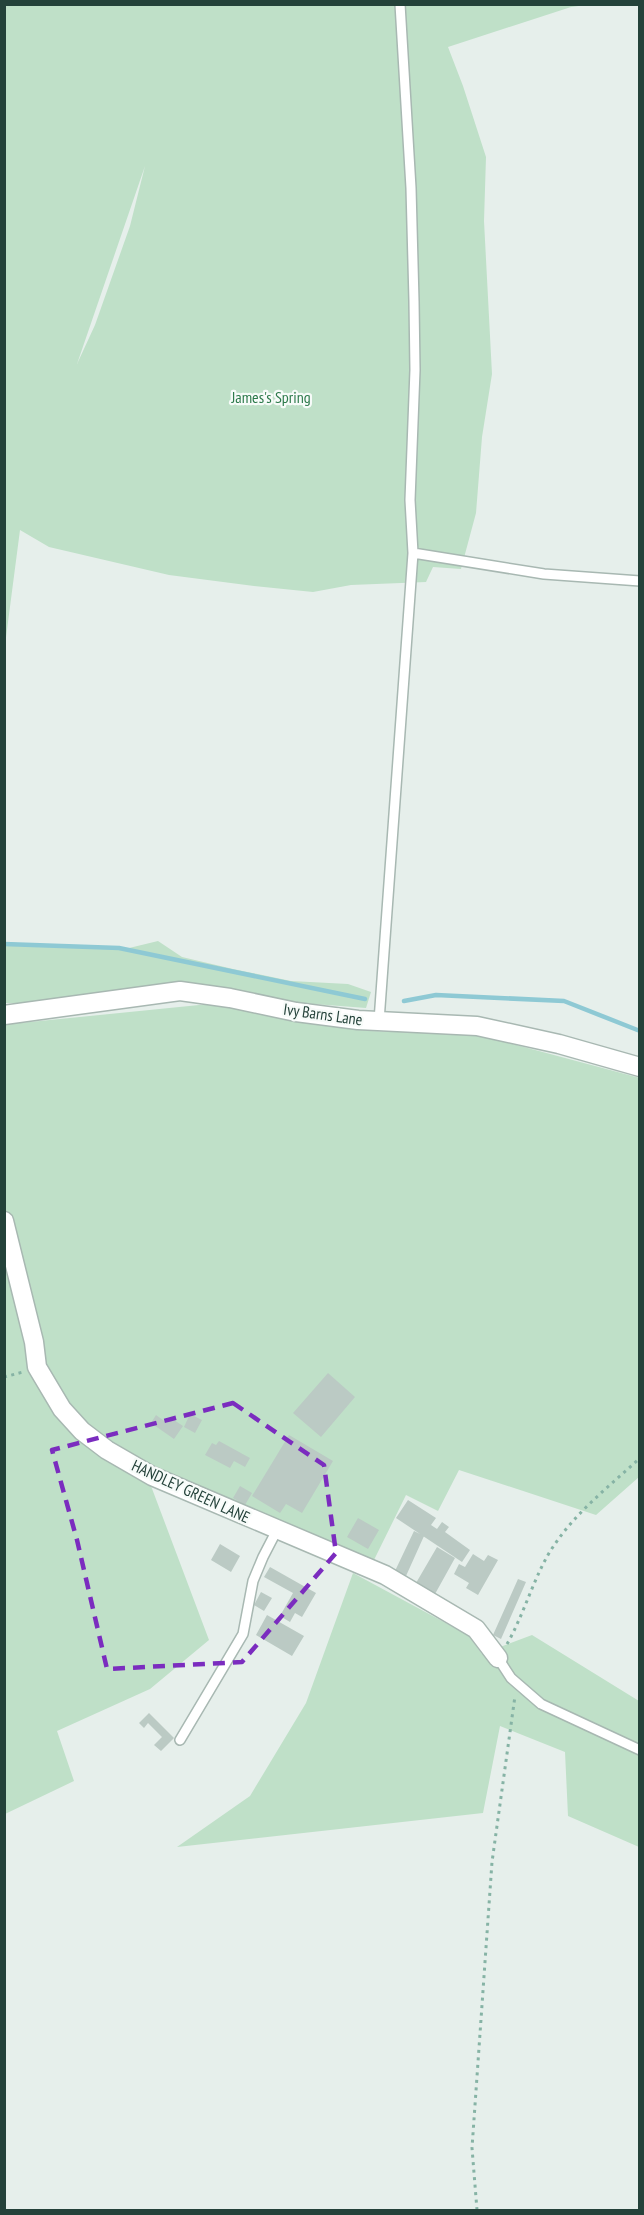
<svg xmlns="http://www.w3.org/2000/svg" width="644" height="2215" viewBox="0 0 644 2215" font-family="'PT Sans Narrow',sans-serif">
  <rect width="100%" height="100%" fill="#e6efeb"/>
  <path fill="#bfe0c8" fill-rule="evenodd" d="M 5,5 L 586,5 L 571,7 L 448,47 L 463,86 L 486,157 L 484,221 L 492,374 L 482,437 L 476,513 L 461,569 L 433,567 L 426,582 L 351,585 L 313,592 L 254,586 L 169,575 L 49,547 L 20,530 L 5,645 ZM 145,166 L 130,226 L 95,325 L 77,364 Z
    M 158,941 L 182,957 L 233,969 L 291,981 L 348,984 L 371,992 L 366,1008 L 301,1003 L 227,989 L 171,986 L 19,1003 L 5,1003 L 5,942 L 69,947 L 125,949 Z
    M 219,1003 L 370,1031 L 475,1034 L 640,1078 L 639,1477 L 596,1515 L 459,1470 L 438,1511 L 406,1495 L 374,1560 L 273,1520 L 142,1462 L 209,1640 L 150,1689 L 57,1731 L 74,1781 L 5,1814 L 4,1022 L 20,1023 Z
    M 353,1573 L 468,1635 L 482,1654 L 532,1635 L 639,1701 L 639,1847 L 568,1816 L 565,1752 L 500,1726 L 483,1813 L 177,1847 L 250,1796 L 306,1703 Z"/>
  <g fill="none" stroke-linecap="round" stroke-linejoin="round">
    <path stroke="#8ec9d4" stroke-width="4.5" d="M 4,944 L 119,948 L 365,999
      M 404,1001 L 436,995 L 564,1001 L 640,1031"/>
  </g>
  <path fill="#bbcac4" d="M 328,1373 L 355,1397 L 321,1437 L 293,1413 Z
    M 190,1414 L 202,1420 L 195,1433 L 184,1427 Z
    M 156,1415 L 167,1423 L 171,1418 L 183,1426 L 174,1439 L 151,1423 Z
    M 289,1435 L 333,1461 L 302,1513 L 286,1504 L 280,1513 L 252,1496 Z
    M 219,1441 L 250,1458 L 245,1467 L 234,1461 L 230,1468 L 205,1455 L 212,1443 L 216,1445 Z
    M 240,1486 L 252,1493 L 245,1505 L 233,1498 Z
    M 408,1500 L 436,1518 L 431,1525 L 437,1529 L 442,1522 L 449,1527 L 445,1532 L 470,1550 L 462,1562 L 396,1518 Z
    M 358,1518 L 379,1530 L 368,1549 L 347,1537 Z
    M 414,1531 L 424,1536 L 406,1576 L 395,1571 Z
    M 220,1544 L 240,1556 L 231,1572 L 211,1560 Z
    M 437,1547 L 455,1558 L 435,1594 L 416,1583 Z
    M 473,1554 L 484,1561 L 488,1555 L 498,1560 L 478,1595 L 466,1588 L 469,1583 L 454,1574 L 459,1564 L 465,1567 Z
    M 270,1567 L 316,1593 L 302,1617 L 295,1613 L 290,1622 L 280,1616 L 293,1593 L 264,1577 Z
    M 518,1579 L 526,1582 L 501,1639 L 493,1635 Z
    M 261,1592 L 272,1598 L 264,1611 L 254,1605 Z
    M 267,1615 L 304,1636 L 292,1656 L 256,1635 Z
    M 149,1713 L 174,1738 L 161,1751 L 154,1745 L 162,1737 L 148,1723 L 144,1728 L 139,1723 Z"/>
  <g fill="none" stroke-linecap="round" stroke-linejoin="round">
    <defs>
      <path id="lane" d="M 413,553 L 544,574 L 640,581
        M 379,1021 L 413,553 L 410,500 L 415,370 L 414,301 L 411,188 L 400,4
        M 498,1658 L 511,1678 L 541,1704 L 640,1750
        M 180,1740 L 243,1634 L 253,1581 L 263,1557 L 277,1530"/>
      <path id="street" d="M 4,1015 L 180,991 L 230,998 L 296,1012 L 358,1020 L 477,1026 L 559,1044 L 640,1067
        M 4,1221 L 34,1342 L 37,1367 L 62,1409 L 82,1431 L 107,1450 L 152,1476 L 385,1575 L 476,1629 L 498,1658"/>
    </defs>
    <use href="#lane" stroke="#a8b8b2" stroke-width="12"/>
    <use href="#street" stroke="#a8b8b2" stroke-width="21"/>
    <path stroke="#86b3a5" stroke-width="3" stroke-dasharray="3 4.5" stroke-linecap="butt" d="M 4,1377 L 23,1372
      M 507,1644 C 525,1613 535,1572 555,1544 C 577,1511 611,1485 640,1458
      M 477,2210 L 472,2148 L 492,1862 L 515,1696"/>
    <use href="#lane" stroke="#fff" stroke-width="9"/>
    <use href="#street" stroke="#fff" stroke-width="18"/>
  </g>
  <path fill="none" stroke="#7b2cbf" stroke-width="4.5" stroke-dasharray="12 8" stroke-linejoin="round" d="M 233,1403 L 324,1465 L 336,1553 L 242,1662 L 107,1669 L 77,1540 L 52,1450 Z"/>
  <g text-anchor="middle" dominant-baseline="central" stroke-width="4.5" stroke-linejoin="round" paint-order="stroke">
    <g font-size="16" fill="#2d7a4b" stroke="#f7fbf9">
      <text x="271" y="397">James's Spring</text>
    </g>
    <g font-size="16" fill="#24423a" stroke="#f7fbf9">
      <text transform="translate(323 1014) rotate(8)">Ivy Barns Lane</text>
      <text transform="translate(191 1491) rotate(25)">HANDLEY GREEN LANE</text>
    </g>
  </g>
  <rect width="644" height="2215" fill="none" stroke="#24423a" stroke-width="12"/>
</svg>
